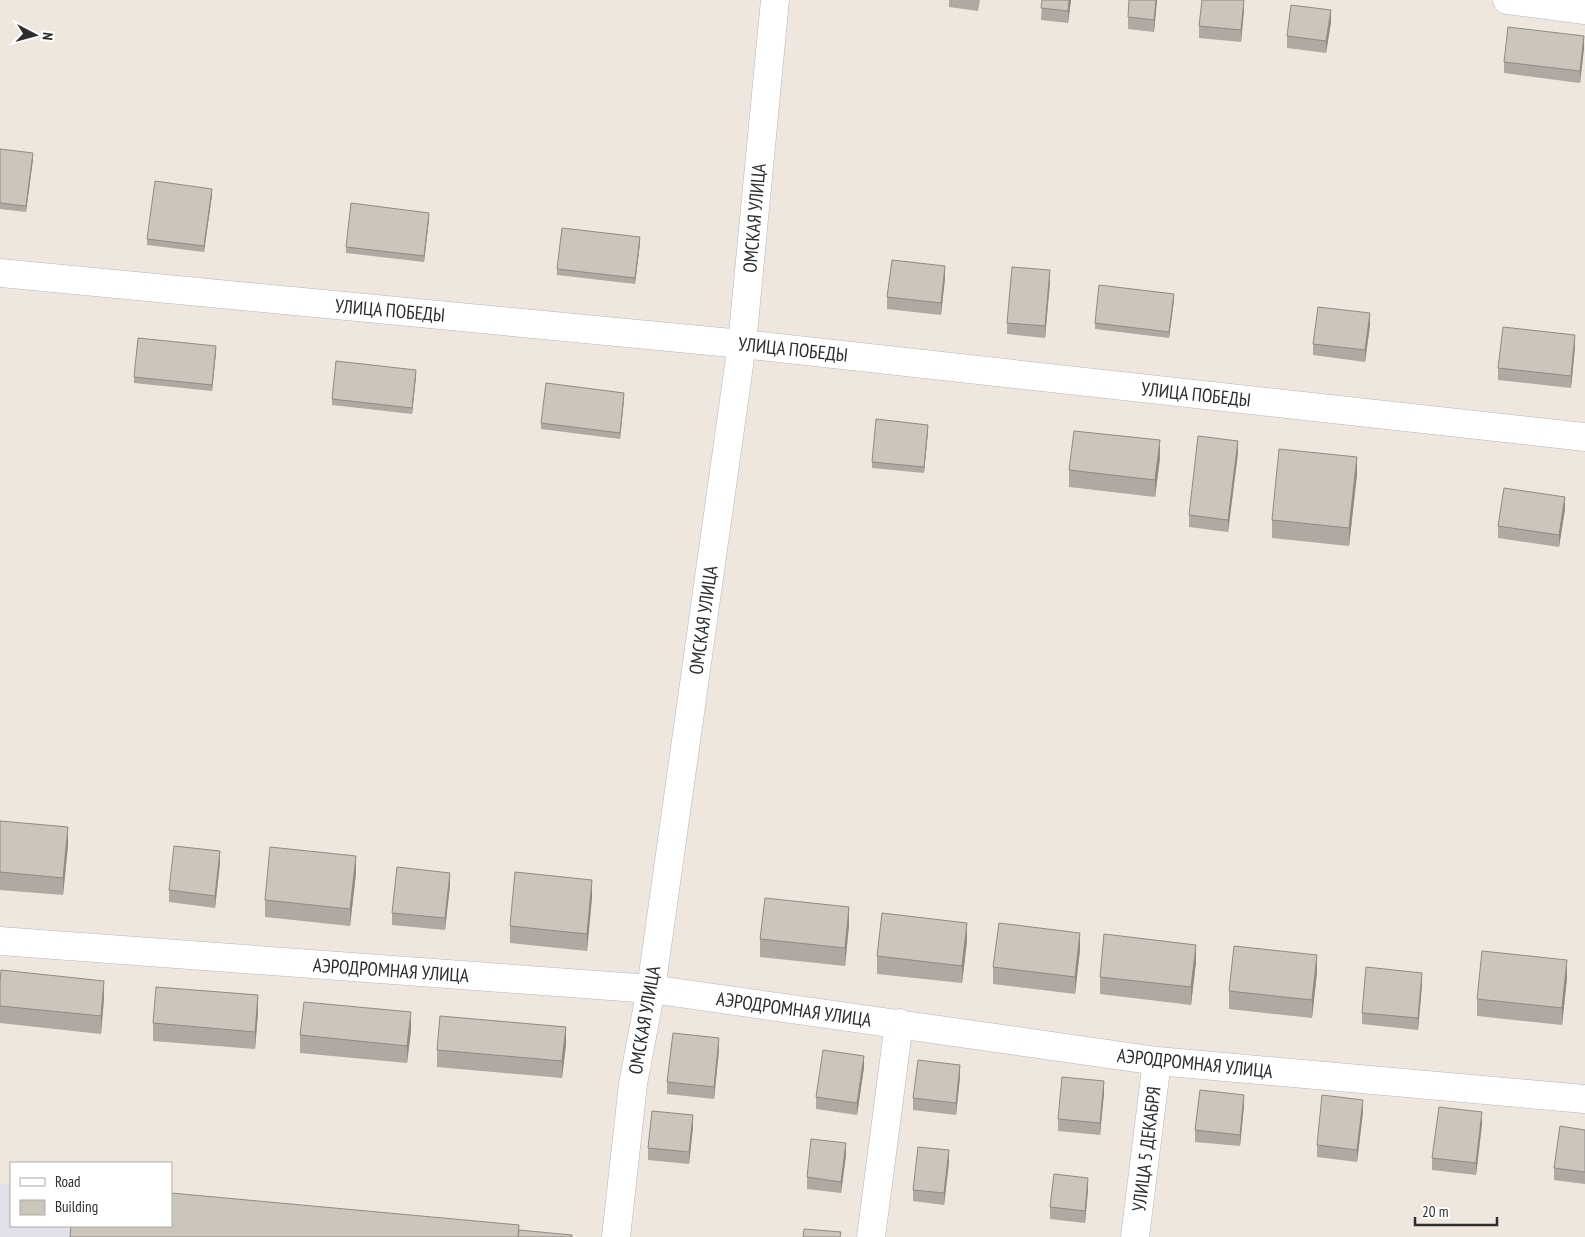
<svg xmlns="http://www.w3.org/2000/svg" width="1585" height="1237" viewBox="0 0 1585 1237" font-family="'PT Sans Narrow',sans-serif">
  <rect width="100%" height="100%" fill="#efe7de"/>
  <path fill="#e1dfe8" d="M 0,1183 L 11,1185 L 11,1226 L 171,1226 L 427,1237 L 0,1237 Z"/>
  <g fill="none" stroke-linecap="round" stroke-linejoin="round">
    <defs>
      <path id="minor" d="M 1507,0 L 1585,10
        M 0,273 L 742,344 L 1585,437
        M 0,941 L 651,989 L 1157,1061 L 1585,1099
        M 616,1237 L 633,1084 L 651,989 L 742,344 L 775,0
        M 871,1237 L 899,1023
        M 1135,1237 L 1157,1061"/>
    </defs>
    <use href="#minor" stroke="#b2b6c1" stroke-width="29"/>
    <use href="#minor" stroke="#fff" stroke-width="28"/>
  </g>
  <path fill="#afa9a2" d="M 949,0 L 980,0 L 978,11 L 949,7 Z
    M 1042,0 L 1071,0 L 1068,23 L 1041,20 Z
    M 1157,0 L 1154,32 L 1128,29 L 1128,17 Z
    M 1244,10 L 1241,42 L 1199,38 L 1199,26 Z
    M 1331,22 L 1326,53 L 1287,48 L 1287,36 Z
    M 1584,48 L 1580,83 L 1504,73 L 1504,62 Z
    M 0,149 L 33,159 L 26,212 L 0,209 Z
    M 212,195 L 204,252 L 147,245 L 147,239 Z
    M 429,219 L 424,262 L 346,253 L 346,247 Z
    M 640,243 L 635,284 L 557,275 L 557,269 Z
    M 945,278 L 941,315 L 887,309 L 887,297 Z
    M 1050,282 L 1045,338 L 1007,334 L 1007,323 Z
    M 1174,300 L 1169,338 L 1095,329 L 1095,323 Z
    M 1370,325 L 1365,362 L 1313,355 L 1313,344 Z
    M 1575,347 L 1571,388 L 1498,380 L 1498,368 Z
    M 216,352 L 212,391 L 134,383 L 134,377 Z
    M 416,376 L 412,414 L 332,405 L 332,399 Z
    M 624,399 L 620,439 L 541,429 L 541,423 Z
    M 928,431 L 924,473 L 872,468 L 872,462 Z
    M 1238,453 L 1228,532 L 1189,527 L 1189,515 Z
    M 1160,458 L 1155,497 L 1069,487 L 1069,470 Z
    M 1357,474 L 1349,546 L 1272,538 L 1272,520 Z
    M 1565,509 L 1559,547 L 1498,538 L 1498,526 Z
    M 0,821 L 68,845 L 63,895 L 0,890 Z
    M 220,863 L 215,908 L 169,902 L 169,890 Z
    M 356,873 L 350,926 L 265,917 L 265,900 Z
    M 450,885 L 445,930 L 392,925 L 392,913 Z
    M 592,897 L 587,951 L 510,943 L 510,926 Z
    M 849,925 L 845,966 L 760,957 L 760,939 Z
    M 967,941 L 962,983 L 877,974 L 877,956 Z
    M 1080,950 L 1075,994 L 993,984 L 993,967 Z
    M 1196,962 L 1191,1005 L 1100,994 L 1100,977 Z
    M 1317,972 L 1312,1018 L 1229,1009 L 1229,991 Z
    M 1567,978 L 1562,1025 L 1477,1016 L 1477,999 Z
    M 0,982 L 104,998 L 101,1034 L 0,1023 Z
    M 1422,985 L 1418,1030 L 1362,1024 L 1362,1013 Z
    M 258,1013 L 255,1049 L 153,1041 L 153,1023 Z
    M 411,1030 L 407,1063 L 300,1053 L 300,1035 Z
    M 566,1044 L 562,1078 L 437,1067 L 437,1050 Z
    M 719,1050 L 714,1099 L 667,1094 L 667,1082 Z
    M 864,1067 L 857,1115 L 816,1109 L 816,1097 Z
    M 960,1077 L 956,1115 L 913,1110 L 913,1098 Z
    M 1104,1093 L 1100,1135 L 1058,1131 L 1058,1119 Z
    M 1244,1106 L 1240,1146 L 1195,1142 L 1195,1130 Z
    M 1363,1112 L 1357,1162 L 1317,1157 L 1317,1145 Z
    M 1482,1124 L 1476,1175 L 1432,1170 L 1432,1158 Z
    M 693,1127 L 689,1164 L 648,1160 L 648,1148 Z
    M 1585,1130 L 1585,1184 L 1554,1180 L 1554,1168 Z
    M 846,1155 L 841,1193 L 807,1189 L 807,1177 Z
    M 949,1162 L 944,1205 L 913,1201 L 913,1190 Z
    M 1088,1190 L 1085,1223 L 1050,1219 L 1050,1207 Z"/>
  <path fill="#8e8a84" d="M 1069,0 L 1071,0 L 1068,23 L 1068,11 Z
    M 1156,0 L 1157,0 L 1154,32 L 1154,20 Z
    M 1244,0 L 1244,10 L 1241,42 L 1241,30 Z
    M 1331,10 L 1331,22 L 1326,53 L 1326,41 Z
    M 1584,36 L 1584,48 L 1580,83 L 1580,71 Z
    M 33,153 L 33,159 L 26,212 L 26,206 Z
    M 212,189 L 212,195 L 204,252 L 204,246 Z
    M 429,213 L 429,219 L 424,262 L 424,256 Z
    M 640,237 L 640,243 L 635,284 L 635,278 Z
    M 945,266 L 945,278 L 941,315 L 941,303 Z
    M 1050,270 L 1050,282 L 1045,338 L 1045,326 Z
    M 1174,294 L 1174,300 L 1169,338 L 1169,332 Z
    M 1370,313 L 1370,325 L 1365,362 L 1365,350 Z
    M 1575,335 L 1575,347 L 1571,388 L 1571,376 Z
    M 216,346 L 216,352 L 212,391 L 212,385 Z
    M 416,370 L 416,376 L 412,414 L 412,408 Z
    M 624,393 L 624,399 L 620,439 L 620,433 Z
    M 928,425 L 928,431 L 924,473 L 924,467 Z
    M 1160,440 L 1160,458 L 1155,497 L 1155,480 Z
    M 1238,441 L 1238,453 L 1228,532 L 1228,520 Z
    M 1357,457 L 1357,474 L 1349,546 L 1349,528 Z
    M 1565,497 L 1565,509 L 1559,547 L 1559,535 Z
    M 68,827 L 68,845 L 63,895 L 63,878 Z
    M 220,851 L 220,863 L 215,908 L 215,896 Z
    M 356,856 L 356,873 L 350,926 L 350,909 Z
    M 450,873 L 450,885 L 445,930 L 445,918 Z
    M 592,880 L 592,897 L 587,951 L 587,934 Z
    M 849,907 L 849,925 L 845,966 L 845,948 Z
    M 967,923 L 967,941 L 962,983 L 962,966 Z
    M 1080,933 L 1080,950 L 1075,994 L 1075,977 Z
    M 1196,945 L 1196,962 L 1191,1005 L 1191,987 Z
    M 1317,955 L 1317,972 L 1312,1018 L 1312,1000 Z
    M 1567,960 L 1567,978 L 1562,1025 L 1562,1008 Z
    M 1422,973 L 1422,985 L 1418,1030 L 1418,1018 Z
    M 104,981 L 104,998 L 101,1034 L 101,1016 Z
    M 258,995 L 258,1013 L 255,1049 L 255,1032 Z
    M 411,1012 L 411,1030 L 407,1063 L 407,1046 Z
    M 566,1027 L 566,1044 L 562,1078 L 562,1061 Z
    M 719,1038 L 719,1050 L 714,1099 L 714,1087 Z
    M 864,1056 L 864,1067 L 857,1115 L 857,1103 Z
    M 960,1065 L 960,1077 L 956,1115 L 956,1103 Z
    M 1104,1081 L 1104,1093 L 1100,1135 L 1100,1123 Z
    M 1244,1095 L 1244,1106 L 1240,1146 L 1240,1135 Z
    M 1363,1100 L 1363,1112 L 1357,1162 L 1357,1150 Z
    M 1482,1112 L 1482,1124 L 1476,1175 L 1476,1163 Z
    M 693,1115 L 693,1127 L 689,1164 L 689,1152 Z
    M 846,1143 L 846,1155 L 841,1193 L 841,1182 Z
    M 949,1150 L 949,1162 L 944,1205 L 944,1193 Z
    M 1088,1178 L 1088,1190 L 1085,1223 L 1085,1211 Z"/>
  <path fill="#cbc5bc" stroke="#8e8a84" d="M 1042,0 L 1069,0 L 1068,11 L 1041,8 Z
    M 1129,0 L 1156,0 L 1154,20 L 1128,17 Z
    M 1202,0 L 1244,0 L 1241,30 L 1199,26 Z
    M 1291,5 L 1331,10 L 1326,41 L 1287,36 Z
    M 1508,27 L 1584,36 L 1580,71 L 1504,62 Z
    M 0,149 L 33,153 L 26,206 L 0,203 Z
    M 155,181 L 212,189 L 204,246 L 147,239 Z
    M 351,203 L 429,213 L 424,256 L 346,247 Z
    M 562,228 L 640,237 L 635,278 L 557,269 Z
    M 892,260 L 945,266 L 941,303 L 887,297 Z
    M 1012,267 L 1050,270 L 1045,326 L 1007,323 Z
    M 1099,285 L 1174,294 L 1169,332 L 1095,323 Z
    M 1318,307 L 1370,313 L 1365,350 L 1313,344 Z
    M 1503,327 L 1575,335 L 1571,376 L 1498,368 Z
    M 138,338 L 216,346 L 212,385 L 134,377 Z
    M 336,361 L 416,370 L 412,408 L 332,399 Z
    M 546,383 L 624,393 L 620,433 L 541,423 Z
    M 876,419 L 928,425 L 924,467 L 872,462 Z
    M 1074,431 L 1160,440 L 1155,480 L 1069,470 Z
    M 1198,436 L 1238,441 L 1228,520 L 1189,515 Z
    M 1279,449 L 1357,457 L 1349,528 L 1272,520 Z
    M 1504,488 L 1565,497 L 1559,535 L 1498,526 Z
    M 0,821 L 68,827 L 63,878 L 0,872 Z
    M 174,846 L 220,851 L 215,896 L 169,890 Z
    M 270,847 L 356,856 L 350,909 L 265,900 Z
    M 397,867 L 450,873 L 445,918 L 392,913 Z
    M 515,872 L 592,880 L 587,934 L 510,926 Z
    M 765,898 L 849,907 L 845,948 L 760,939 Z
    M 882,913 L 967,923 L 962,966 L 877,956 Z
    M 999,923 L 1080,933 L 1075,977 L 993,967 Z
    M 1104,934 L 1196,945 L 1191,987 L 1100,977 Z
    M 1234,946 L 1317,955 L 1312,1000 L 1229,991 Z
    M 1482,951 L 1567,960 L 1562,1008 L 1477,999 Z
    M 1366,967 L 1422,973 L 1418,1018 L 1362,1013 Z
    M 1,970 L 104,981 L 101,1016 L 0,1006 L 0,982 Z
    M 156,987 L 258,995 L 255,1032 L 153,1023 Z
    M 304,1002 L 411,1012 L 407,1046 L 300,1035 Z
    M 440,1016 L 566,1027 L 562,1061 L 437,1050 Z
    M 673,1033 L 719,1038 L 714,1087 L 667,1082 Z
    M 823,1050 L 864,1056 L 857,1103 L 816,1097 Z
    M 918,1060 L 960,1065 L 956,1103 L 913,1098 Z
    M 1062,1077 L 1104,1081 L 1100,1123 L 1058,1119 Z
    M 1200,1090 L 1244,1095 L 1240,1135 L 1195,1130 Z
    M 1322,1095 L 1363,1100 L 1357,1150 L 1317,1145 Z
    M 1439,1107 L 1482,1112 L 1476,1163 L 1432,1158 Z
    M 652,1111 L 693,1115 L 689,1152 L 648,1148 Z
    M 1560,1126 L 1585,1130 L 1585,1172 L 1554,1168 Z
    M 811,1139 L 846,1143 L 841,1182 L 807,1177 Z
    M 918,1147 L 949,1150 L 944,1193 L 913,1190 Z
    M 1054,1174 L 1088,1178 L 1085,1211 L 1050,1207 Z
    M 171,1193 L 519,1225 L 518,1237 L 70,1237 L 71,1226 L 171,1226 Z
    M 804,1229 L 841,1232 L 840,1237 L 803,1237 Z
    M 519,1230 L 572,1235 L 572,1237 L 518,1237 Z"/>
  <g text-anchor="middle" dominant-baseline="central" stroke-width="4" stroke-linejoin="round" paint-order="stroke">
    <g font-size="19" fill="#2d2d2d" stroke="#fff">
      <text transform="translate(754 218) rotate(-85)">ОМСКАЯ УЛИЦА</text>
      <text transform="translate(390 310) rotate(5)">УЛИЦА ПОБЕДЫ</text>
      <text transform="translate(793 349) rotate(6)">УЛИЦА ПОБЕДЫ</text>
      <text transform="translate(1196 394) rotate(6)">УЛИЦА ПОБЕДЫ</text>
      <text transform="translate(703 620) rotate(-82)">ОМСКАЯ УЛИЦА</text>
      <text transform="translate(391 970) rotate(4)">АЭРОДРОМНАЯ УЛИЦА</text>
      <text transform="translate(794 1009) rotate(8)">АЭРОДРОМНАЯ УЛИЦА</text>
      <text transform="translate(644 1020) rotate(-80)">ОМСКАЯ УЛИЦА</text>
      <text transform="translate(1195 1063) rotate(6)">АЭРОДРОМНАЯ УЛИЦА</text>
      <text transform="translate(1146 1149) rotate(-83)">УЛИЦА 5 ДЕКАБРЯ</text>
    </g>
  </g>
  <rect x="10" y="1162" width="162" height="65" fill="#ffffff" stroke="#ababab"/>
  <rect x="20" y="1178" width="25" height="8" fill="#ffffff" stroke="#ababab"/>
  <text x="55" y="1187" font-size="15" fill="#2d2d2d">Road</text>
  <rect x="20" y="1200" width="25" height="15" fill="#cbc5bc" stroke="#ababab"/>
  <text x="55" y="1212" font-size="15" fill="#2d2d2d">Building</text>
  <g transform="translate(35 35) rotate(96)" stroke="#ffffff" stroke-width="4" paint-order="stroke">
  <path d="M0-4L9 19L0 12L-9 19Z" fill="#2d2d2d"/>
  <text y="-8" font-size="14" font-weight="bold" text-anchor="middle" fill="#2d2d2d">N</text>
  </g>
  <path d="M1415 1217v8h82v-8" fill="none" stroke="#2d2d2d" stroke-width="2.5"/>
  <text x="1422" y="1217" font-size="15" fill="#2d2d2d" stroke="#ffffff" stroke-width="4" paint-order="stroke">20 m</text>
</svg>
